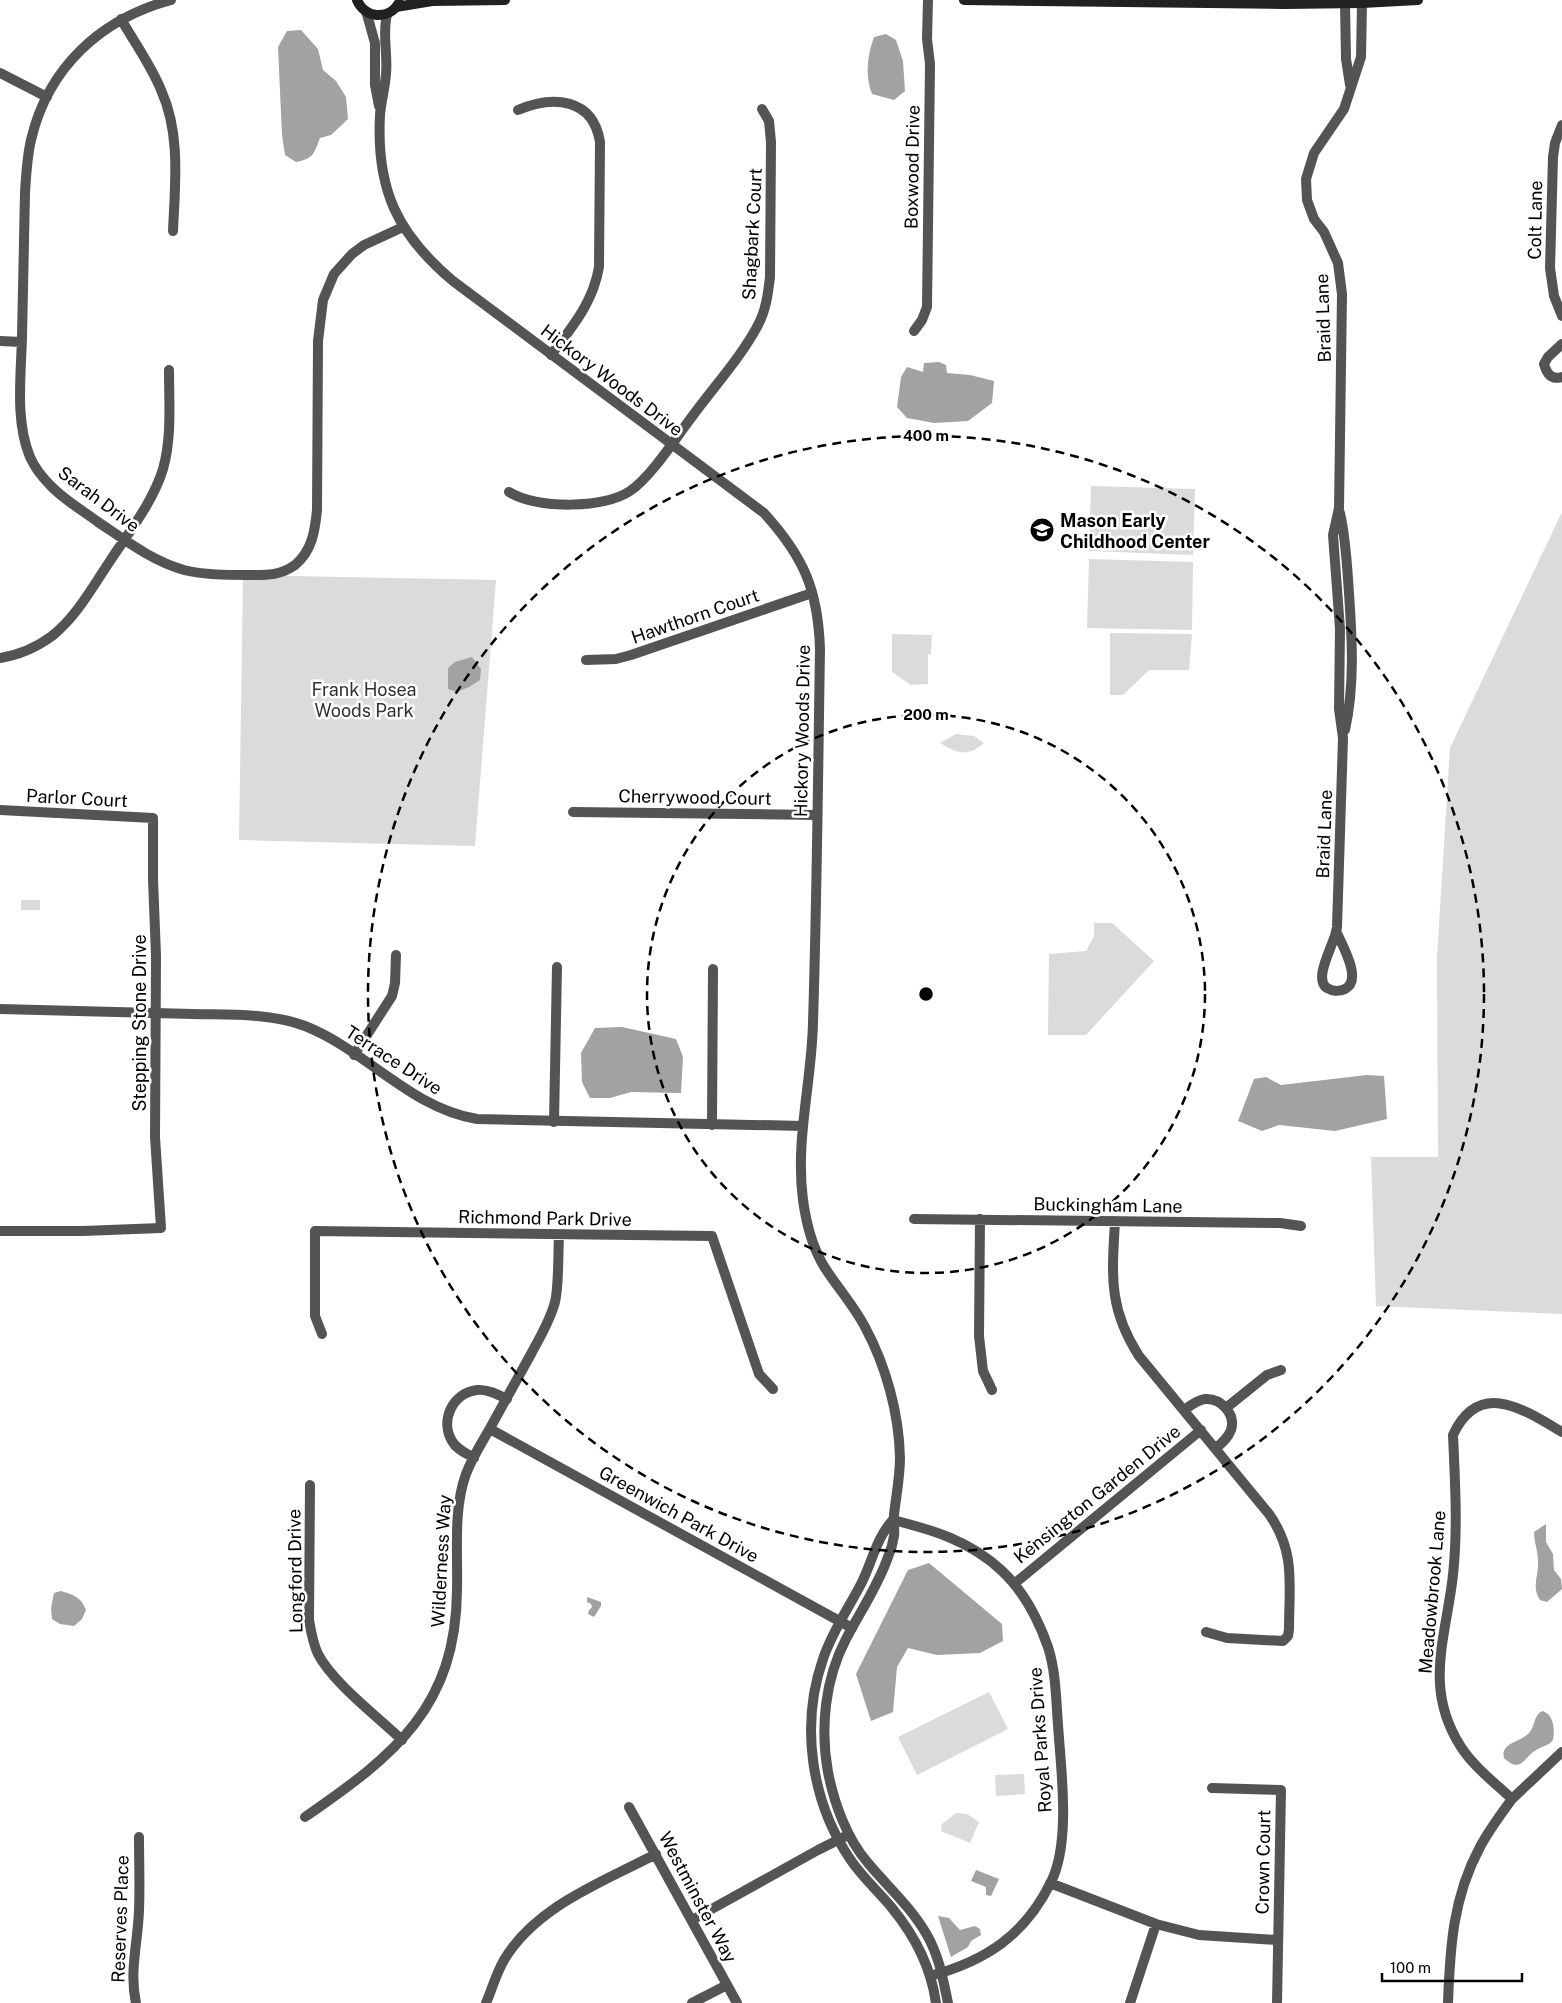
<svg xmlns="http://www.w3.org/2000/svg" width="1562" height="2003" viewBox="0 0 1562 2003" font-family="'Public Sans',sans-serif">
  <rect width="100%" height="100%" fill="#fff"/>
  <path fill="#dbdbdb" d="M 1091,486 L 1195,489 L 1193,555 L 1089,551 Z
    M 1562,512 L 1562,1314 L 1376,1306 L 1371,1157 L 1438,1157 L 1437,957 L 1450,748 Z
    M 1089,559 L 1193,562 L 1192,630 L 1087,628 Z
    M 243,575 L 496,580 L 475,846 L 239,840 Z
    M 1110,633 L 1192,634 L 1189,670 L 1149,670 L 1123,695 L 1110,695 Z
    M 892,634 L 932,635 L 931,654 L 928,654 L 928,684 L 911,685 L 892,672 Z
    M 956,734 L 974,736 L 984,743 C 968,757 958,754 940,743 Z
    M 21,900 L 40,900 L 40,910 L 21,910 Z
    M 1094,923 L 1112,923 L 1154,961 L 1086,1035 L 1048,1035 L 1049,954 L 1086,951 L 1094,936 Z
    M 989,1692 L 1008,1729 L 917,1775 L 898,1737 Z
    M 1024,1774 L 1025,1794 L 996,1796 L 995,1775 Z
    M 956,1813 L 967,1814 L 979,1822 L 970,1843 L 941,1831 L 942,1824 Z"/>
  <path fill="#a2a2a2" d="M 301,30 L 318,49 L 323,70 L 336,81 L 346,97 L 348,119 L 331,135 L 320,138 C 314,154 313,159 296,162 L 285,155 L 282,135 L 278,47 L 287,31 Z
    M 886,34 L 896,40 L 903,61 L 905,91 L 894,100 L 872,94 C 865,76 867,56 874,37 Z
    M 939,362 L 946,365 L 947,373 L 970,375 L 994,381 L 992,403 L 968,421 L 934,423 L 907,418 L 897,407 L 901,377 L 907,367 L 923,372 L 924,363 Z
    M 472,657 L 481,669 L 480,680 L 469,687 L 457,692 L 448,689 L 448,668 L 455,662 Z
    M 622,1027 L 676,1039 L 683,1057 L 681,1093 L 631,1092 L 610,1098 L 590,1098 L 582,1082 L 581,1053 L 595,1028 Z
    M 1367,1075 L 1384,1076 L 1387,1119 L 1335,1131 L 1279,1125 L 1262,1131 L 1238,1121 L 1254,1079 L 1266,1077 L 1281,1085 Z
    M 1546,1524 L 1546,1542 L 1553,1554 L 1554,1570 L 1561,1579 L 1562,1589 L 1547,1602 L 1540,1600 C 1531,1586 1539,1576 1538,1561 C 1538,1551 1534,1542 1534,1532 Z
    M 929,1563 L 1002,1624 L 1003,1641 L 980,1653 L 937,1655 L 908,1648 L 897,1667 L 893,1712 L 871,1721 L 856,1674 L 908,1570 Z
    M 61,1591 C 74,1595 81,1597 86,1610 L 82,1619 L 74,1626 L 60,1624 L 52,1619 L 51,1608 L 54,1593 Z
    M 587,1597 L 601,1602 L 601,1606 L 594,1617 L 588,1614 L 589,1610 L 592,1607 L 591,1604 L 587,1602 Z
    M 1543,1711 C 1554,1715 1555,1730 1553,1740 C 1549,1746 1542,1746 1536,1750 C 1523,1758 1521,1774 1504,1758 C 1500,1743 1520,1742 1528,1734 C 1536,1727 1533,1714 1543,1711 Z
    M 976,1870 L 999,1879 L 991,1896 L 986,1895 L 986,1887 L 971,1881 Z
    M 938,1916 L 949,1918 L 960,1930 L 975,1926 L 980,1929 L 981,1935 L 971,1941 L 968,1947 L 951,1957 Z"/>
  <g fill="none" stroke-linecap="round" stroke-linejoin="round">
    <path stroke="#545454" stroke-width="10" d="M 171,0 C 101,19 48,67 31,140 C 27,157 26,175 25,193 C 24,241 23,289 22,337 C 21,376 15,421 30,457 C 35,468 42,477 50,485 C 64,500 82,510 98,522 C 125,540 152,561 184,570 C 204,575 227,575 248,575 C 265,575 280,576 295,565 C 312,551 315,531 317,510 L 318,341 L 323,300 L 334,274 L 352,254 L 364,245 L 403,227
      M 1345,3 L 1346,59 L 1350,85
      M 121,19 C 134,42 151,65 161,90 C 181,134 175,184 173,231
      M 0,73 L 47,97
      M 518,110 C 553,95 593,98 600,142 L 599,267 C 593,303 572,327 551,355
      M 1562,125 L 1555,143 L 1553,157 L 1550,268 L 1554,296 L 1562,316
      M 914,331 L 922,320 L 927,307 L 930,64 L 927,39 L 928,0
      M 0,341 L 22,342
      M 1562,344 L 1548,357 L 1544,364 C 1547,374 1551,380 1562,377
      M 509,492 C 536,509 604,509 630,491 C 651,477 675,439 691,418 C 712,389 742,356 758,325 C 766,310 768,294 770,277 L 771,142 L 769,121 L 762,109
      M 1340,513 C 1346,539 1347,566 1349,593 C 1352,638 1355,685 1345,730
      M 0,658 C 19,655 37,647 52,636 C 77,616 93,586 110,561 C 129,532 153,502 163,469 C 172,438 169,402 169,370
      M 586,660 L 616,659 L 631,655 L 812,593
      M 0,810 L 153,818 L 153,879 L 156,956 L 155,1137 L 161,1228 L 83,1231 L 0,1231
      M 573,812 L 817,815
      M 1336,931 C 1342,945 1363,980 1345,989 C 1339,992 1332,991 1327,988 C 1312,978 1336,942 1337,927 C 1339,864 1341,801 1343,738 L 1339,709 L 1340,629 L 1333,535 L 1339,508 L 1342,294 L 1338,263 L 1324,232 L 1314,219 L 1307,200 L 1306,179 L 1314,153 L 1344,109 L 1361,57 L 1362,3
      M 354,1055 L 392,996 L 395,983 L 396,955
      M 554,1122 L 557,967
      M 712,1125 L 713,969
      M 914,1219 L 1280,1223 L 1301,1226
      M 980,1219 L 979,1336 L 983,1371 L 992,1390
      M 1115,1221 C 1112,1275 1108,1308 1139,1356 L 1269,1514 C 1296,1552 1289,1585 1289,1629 L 1288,1636 L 1283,1641 L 1227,1638 L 1206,1632
      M 322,1334 L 315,1316 L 315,1231 L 712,1236 L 759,1374 L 773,1389
      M 1226,1408 L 1267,1375 L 1281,1370
      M 1184,1410 C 1190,1406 1197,1400 1205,1399 C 1221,1398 1236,1414 1231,1430 C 1228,1438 1222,1443 1216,1448
      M 490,1429 L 852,1628
      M 1562,1432 C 1523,1409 1479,1379 1453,1435 C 1455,1481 1458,1528 1453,1575 C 1446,1638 1423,1688 1461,1747 C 1474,1767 1495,1783 1512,1799 L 1562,1752
      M 474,1458 C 466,1453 457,1450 452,1441 C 440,1421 452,1393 477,1390 C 487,1389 497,1394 507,1399
      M 310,1485 L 309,1620 C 311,1632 313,1644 318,1654 C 333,1683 378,1717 402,1740
      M 893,1520 C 933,1530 970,1541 1001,1570 C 1023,1590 1038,1619 1048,1647 C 1056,1672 1056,1699 1058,1725 C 1061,1770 1071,1842 1051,1882 C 1025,1935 986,1961 930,1976
      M 1014,1584 L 1201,1430
      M 1212,1788 L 1281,1790 L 1277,2003
      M 629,1807 L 737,2003
      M 305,1817 C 395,1755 456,1707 457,1590 C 458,1553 453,1509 466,1474 C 472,1458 481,1444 489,1430 C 503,1405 517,1379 531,1354 C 540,1337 550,1321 555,1302 C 559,1286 558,1253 559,1235
      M 1050,1883 L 1156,1924 L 1199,1935 L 1277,1940
      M 692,1920 L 818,1850 L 846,1836
      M 136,2003 C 129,1972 138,1942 139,1910 C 140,1886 139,1861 139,1837
      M 486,2003 C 492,1989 496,1974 504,1960 C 536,1906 603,1882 656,1854
      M 692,2003 L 727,1985
      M 1130,2003 L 1156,1924
      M 1448,2003 C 1450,1947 1453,1897 1480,1847 C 1489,1830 1501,1814 1512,1799"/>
    <path stroke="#545454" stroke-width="10" d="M 366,11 L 375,43 L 375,85 L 379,106
      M 387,14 C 382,36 388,52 386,74 C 385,88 381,102 380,115 C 376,189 397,234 453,281 L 764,513 C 804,557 818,590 820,649 C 818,773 817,897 813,1022 C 812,1081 795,1140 803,1200 C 806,1222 813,1249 825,1268 C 838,1288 854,1306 865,1327 C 886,1366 899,1413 900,1458 C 900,1477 896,1496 894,1515 C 893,1522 895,1529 894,1536 C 893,1543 891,1550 888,1557 C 878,1586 860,1612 846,1639 C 825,1679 820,1728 828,1772 C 834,1803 847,1839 868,1863 C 888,1887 911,1907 927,1935 C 939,1956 943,1979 948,2003
      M 0,1009 C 64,1011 129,1012 193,1014 C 229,1015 271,1013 305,1026 C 366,1050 410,1108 477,1119 L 803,1126
      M 893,1520 C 876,1538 872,1563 861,1584 C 848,1609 832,1632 823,1659 C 800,1725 811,1801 850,1859 C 862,1877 878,1891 892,1908 C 915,1936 931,1967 936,2003"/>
    <path stroke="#212121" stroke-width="10" d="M 357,0 C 365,19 389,20 399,3
      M 964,0 L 1283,4 L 1362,3 L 1418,0
      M 396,7 L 432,1 L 505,0"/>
  </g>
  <g fill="none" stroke="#000" stroke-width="2.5" stroke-dasharray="9 6">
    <circle cx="926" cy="994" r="279"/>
    <circle cx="926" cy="994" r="558"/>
  </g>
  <defs>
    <symbol id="school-disc" viewBox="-11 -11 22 22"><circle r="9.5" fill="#000" stroke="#fff"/><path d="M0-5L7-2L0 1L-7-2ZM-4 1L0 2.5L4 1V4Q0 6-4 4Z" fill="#fff"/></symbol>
  </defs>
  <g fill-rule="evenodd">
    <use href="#school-disc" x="1028" y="516" width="28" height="28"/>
  </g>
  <g text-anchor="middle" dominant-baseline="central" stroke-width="5" stroke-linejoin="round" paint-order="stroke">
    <g font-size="18" fill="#000" stroke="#fff">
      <text transform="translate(912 167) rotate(-89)">Boxwood Drive</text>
      <text transform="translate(1535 220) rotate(-89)">Colt Lane</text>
      <text transform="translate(752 234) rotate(-87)">Shagbark Court</text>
      <text transform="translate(1323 318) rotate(-92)">Braid Lane</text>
      <text transform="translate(612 380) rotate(37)">Hickory Woods Drive</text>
      <text transform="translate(99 499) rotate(37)">Sarah Drive</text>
      <text transform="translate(695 616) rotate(-19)">Hawthorn Court</text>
      <text transform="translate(802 731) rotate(-89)">Hickory Woods Drive</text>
      <text transform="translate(695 797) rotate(1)">Cherrywood Court</text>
      <text transform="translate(77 798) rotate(3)">Parlor Court</text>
      <text transform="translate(1324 834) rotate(-88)">Braid Lane</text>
      <text transform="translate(139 1023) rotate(-90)">Stepping Stone Drive</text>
      <text transform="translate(394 1060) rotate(33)">Terrace Drive</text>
      <text transform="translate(1108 1205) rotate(1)">Buckingham Lane</text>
      <text transform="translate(545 1218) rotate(1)">Richmond Park Drive</text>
      <text transform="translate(1097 1494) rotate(-39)">Kensington Garden Drive</text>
      <text transform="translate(679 1514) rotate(29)">Greenwich Park Drive</text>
      <text transform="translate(441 1561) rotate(-87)">Wilderness Way</text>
      <text transform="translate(295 1571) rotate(-91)">Longford Drive</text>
      <text transform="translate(1432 1592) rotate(-85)">Meadowbrook Lane</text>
      <text transform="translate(1040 1740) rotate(-94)">Royal Parks Drive</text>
      <text transform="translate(1263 1862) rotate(-89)">Crown Court</text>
      <text transform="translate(698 1897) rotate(62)">Westminster Way</text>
      <text transform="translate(120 1919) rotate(-88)">Reserves Place</text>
    </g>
    <g font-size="18" font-weight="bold" fill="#000" stroke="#fff" text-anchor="start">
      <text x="1060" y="520">Mason Early<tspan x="1060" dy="21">Childhood Center</tspan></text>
    </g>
    <g font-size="18" fill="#323232" stroke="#fff">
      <text x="364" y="689">Frank Hosea<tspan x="364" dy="21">Woods Park</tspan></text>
    </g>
  </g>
  <circle cx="926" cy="994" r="8" fill="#000" stroke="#fff" stroke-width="2.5"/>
  <g font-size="15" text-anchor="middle" font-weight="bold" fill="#000" stroke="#fff" stroke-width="5" stroke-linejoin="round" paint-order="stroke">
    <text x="926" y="441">400 m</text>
    <text x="926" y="720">200 m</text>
  </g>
  <path d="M1382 1973v8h140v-8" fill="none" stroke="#000000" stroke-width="2.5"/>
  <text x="1390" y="1973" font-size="15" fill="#000000" stroke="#ffffff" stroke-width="4" paint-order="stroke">100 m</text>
</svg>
